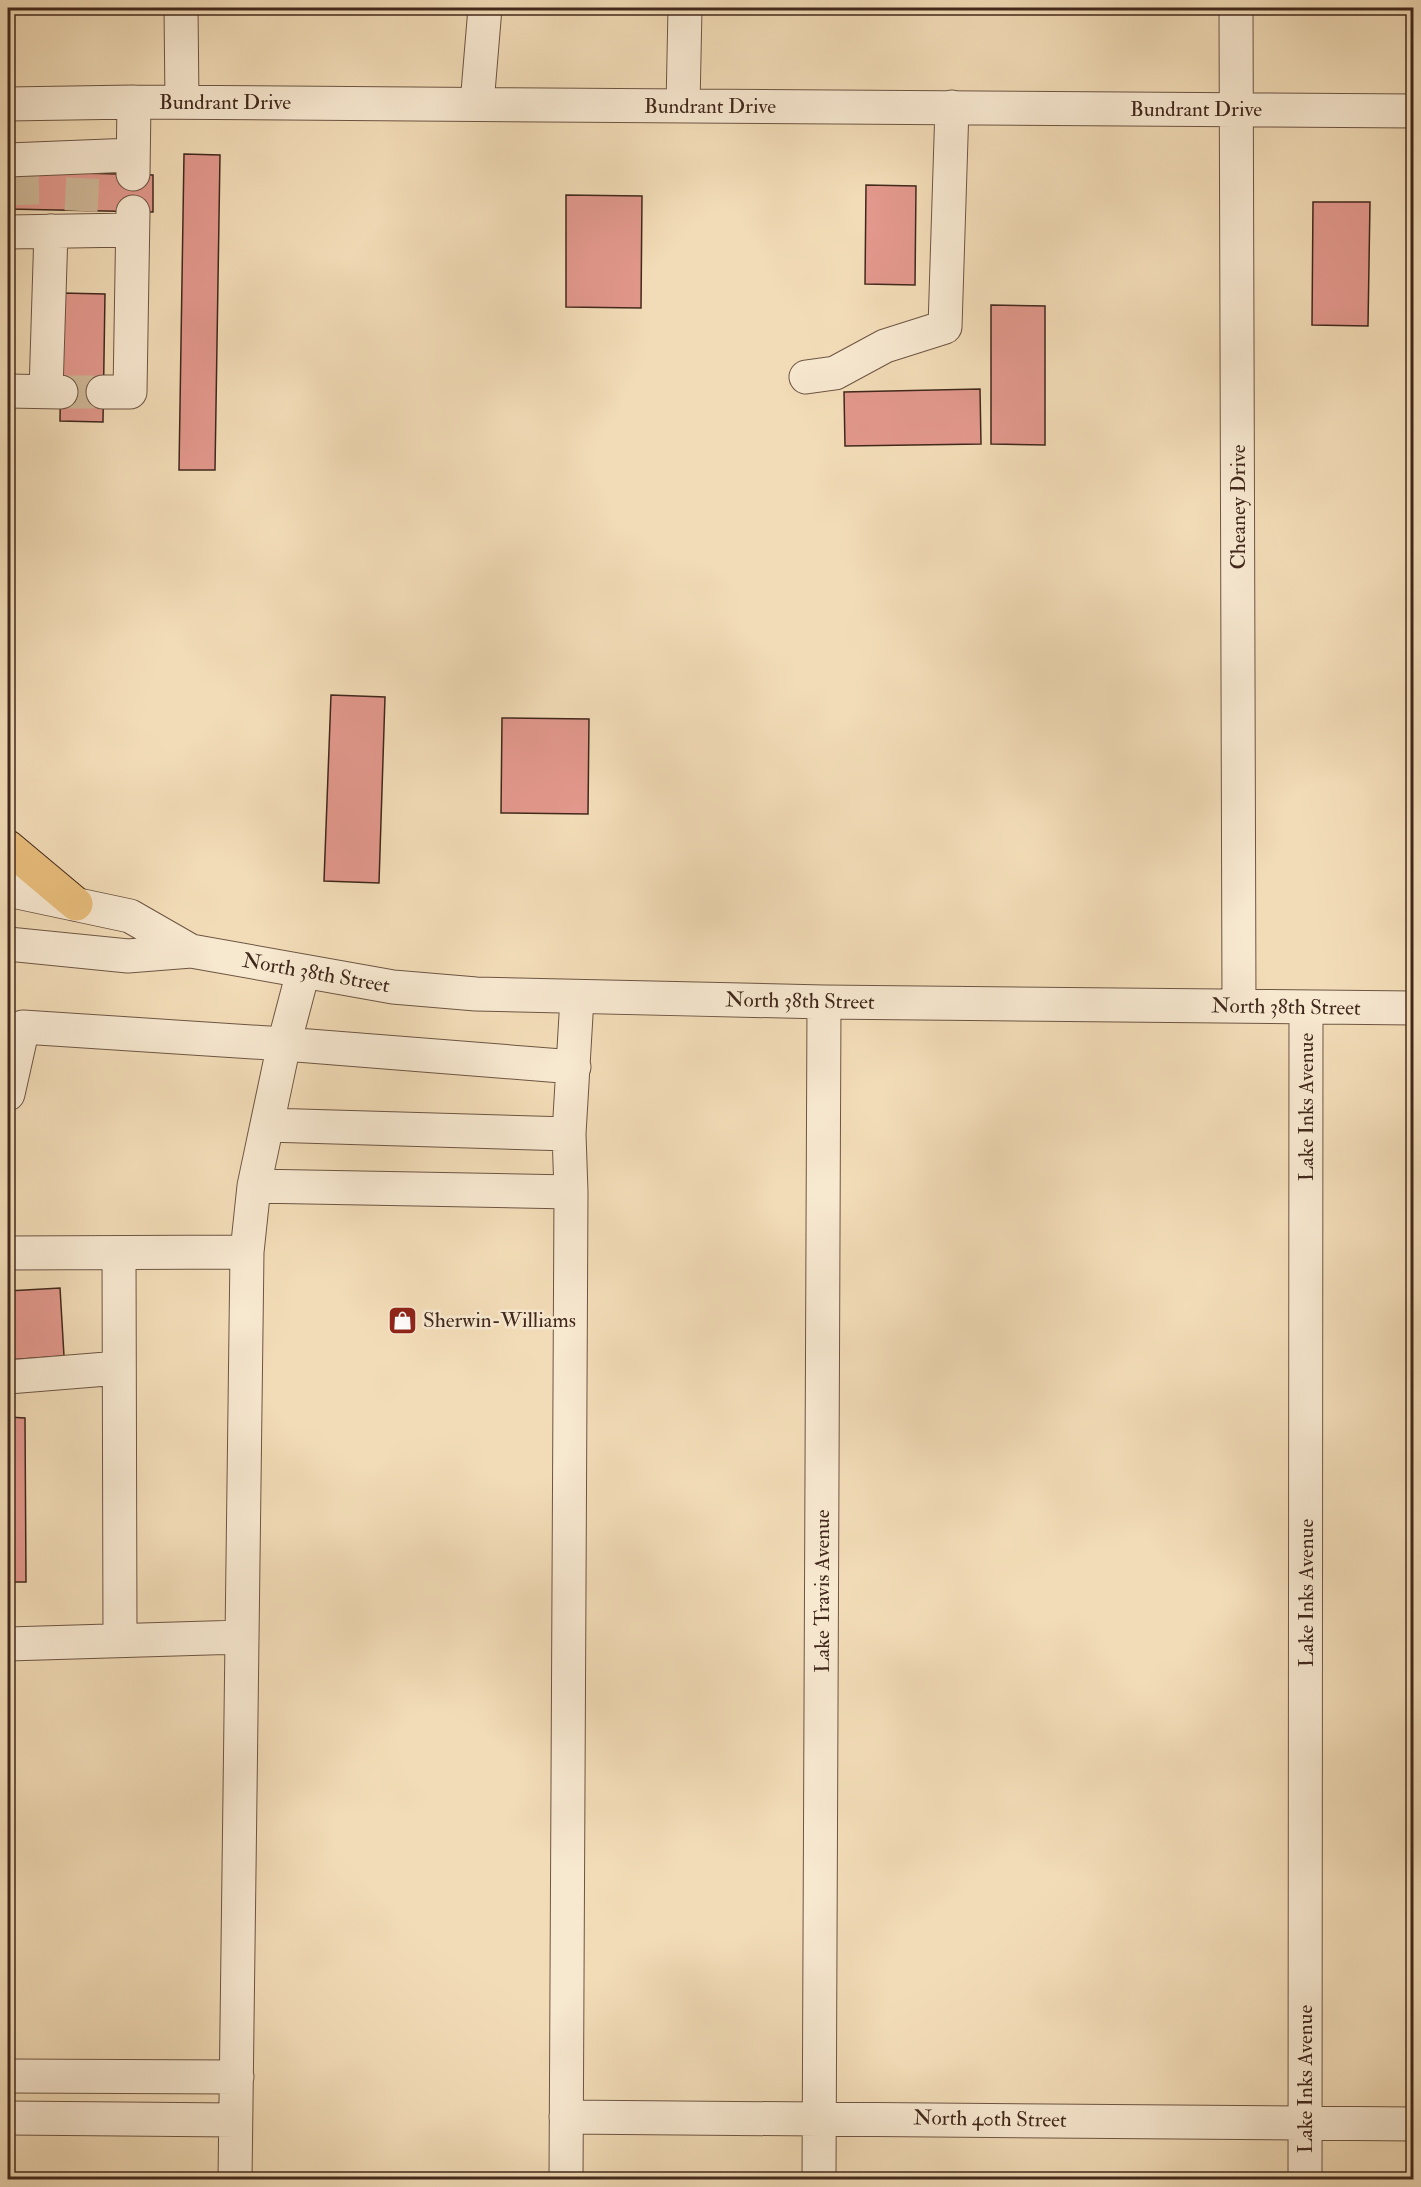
<svg xmlns="http://www.w3.org/2000/svg" width="1421" height="2187" viewBox="0 0 1421 2187" font-family="'IM FELL Double Pica',serif">
  <rect width="100%" height="100%" fill="#f2dcb7"/>
  <filter id="stains"><feTurbulence type="fractalNoise" baseFrequency=".00333" numOctaves="4"/><feColorMatrix values="0 0 0 0 .2 0 0 0 0 .09 0 0 0 0 .02 0 0 0 .5 -.17"/></filter>
  <radialGradient id="worn" r=".72"><stop offset=".6" stop-color="#630" stop-opacity="0"/><stop offset="1" stop-color="#630" stop-opacity=".3"/></radialGradient>
  <path fill="#e2988c" stroke="#41281c" stroke-width="1.5" d="M 184,154 L 220,155 L 215,470 L 179,470 Z
    M 8,171 L 153,175 L 153,212 L 8,209 Z
    M 866,185 L 916,186 L 915,285 L 865,284 Z
    M 566,195 L 642,196 L 641,308 L 566,307 Z
    M 1313,202 L 1370,202 L 1368,326 L 1312,325 Z
    M 62,293 L 105,294 L 103,422 L 60,421 Z
    M 991,305 L 1045,306 L 1045,445 L 991,444 Z
    M 980,389 L 981,444 L 845,446 L 844,392 Z
    M 331,695 L 385,697 L 379,883 L 324,881 Z
    M 502,718 L 589,719 L 588,814 L 501,813 Z
    M 60,1288 L 64,1356 L 8,1360 L 8,1291 Z
    M 8,1417 L 25,1418 L 26,1582 L 8,1582 Z"/>
  <g fill="none" stroke-linecap="round" stroke-linejoin="round">
    <path stroke="#cfb898" stroke-width="33" stroke-dasharray="33 16" stroke-linecap="butt" d="M 22,172 L 23,210
      M 81,211 L 83,173
      M 61,392 L 103,392"/>
    <defs>
      <path id="minor" d="M 181,8 L 182,102
        M 1236,8 L 1239,1006
        M 8,104 L 134,102 L 1414,111
        M 477,104 L 485,8
        M 683,106 L 685,8
        M 8,160 L 133,155
        M 133,174 L 134,102
        M 8,232 L 132,230
        M 806,377 L 835,373 L 885,346 L 945,327 L 952,107
        M 8,391 L 61,392
        M 46,391 L 51,231
        M 103,392 L 130,392 L 133,212
        M 8,890 L 130,916 L 191,951
        M 8,944 L 128,956 L 191,951 L 393,987 L 476,994 L 824,1002 L 1414,1008
        M 8,1094 L 23,1027 L 284,1044 L 574,1067
        M 267,1125 L 569,1134
        M 254,1186 L 571,1192
        M 8,1253 L 247,1252
        M 119,1253 L 120,1640
        M 8,1377 L 119,1368
        M 8,1644 L 242,1637
        M 8,2076 L 237,2077
        M 566,2117 L 1414,2124
        M 8,2118 L 235,2120
        M 235,2180 L 247,1252 L 254,1186 L 284,1044 L 303,972
        M 566,2180 L 571,1192 L 569,1134 L 577,998
        M 819,2180 L 824,1002
        M 1305,2180 L 1306,1007"/>
      <path id="major" d="M 8,847 L 76,904"/>
    </defs>
    <use href="#minor" stroke="#6d5543" stroke-width="35"/>
    <use href="#major" stroke="#41281c" stroke-width="35"/>
    <use href="#minor" stroke="#f7e8d0" stroke-width="33"/>
    <use href="#major" stroke="#e9be7c" stroke-width="33"/>
  </g>
  <defs>
    <symbol id="shop-square" viewBox="-11 -11 22 22"><rect x="-9" y="-9" width="18" height="18" rx="4" fill="#8f2418" stroke="#f7e8d0"/><path d="M-5-2.5h2.3a2.7 3.5 0 0 1 5.4 0H5L5.5 6h-11ZM-1.5-2.5h3a1.5 2.3 0 0 0-3 0Z" fill="#fff"/></symbol>
  </defs>
  <g fill-rule="evenodd">
    <use href="#shop-square" x="386" y="1304" width="33" height="33"/>
  </g>
  <g text-anchor="middle" dominant-baseline="central" stroke-width="5" stroke-linejoin="round" paint-order="stroke">
    <g font-size="21" fill="#41281c" stroke="#f7e8d0">
      <text x="225" y="102">Bundrant Drive</text>
      <text x="710" y="106">Bundrant Drive</text>
      <text x="1196" y="109">Bundrant Drive</text>
      <text transform="translate(1238 507) rotate(-90)">Cheaney Drive</text>
      <text transform="translate(316 973) rotate(10)">North 38th Street</text>
      <text transform="translate(800 1001) rotate(1)">North 38th Street</text>
      <text transform="translate(1286 1007) rotate(1)">North 38th Street</text>
      <text transform="translate(1306 1107) rotate(-90)">Lake Inks Avenue</text>
      <text transform="translate(822 1591) rotate(-90)">Lake Travis Avenue</text>
      <text transform="translate(1306 1593) rotate(-90)">Lake Inks Avenue</text>
      <text transform="translate(1305 2079) rotate(-90)">Lake Inks Avenue</text>
      <text transform="translate(990 2119) rotate(1)">North 40th Street</text>
    </g>
    <g font-size="21" fill="#41281c" stroke="#f7e8d0" text-anchor="start">
      <text x="423" y="1320">Sherwin-Williams</text>
    </g>
  </g>
  <rect width="1421" height="2187" fill="none" stroke="#f2dcb7" stroke-width="30"/>
  <rect x="9" y="9" width="1403" height="2169" fill="none" stroke="#41281c" stroke-width="3"/>
  <rect x="15" y="15" width="1391" height="2157" fill="none" stroke="#41281c" stroke-width="1.5"/>
  <rect width="100%" height="100%" filter="url(#stains)"/>
  <rect width="100%" height="100%" fill="url(#worn)"/>
</svg>
